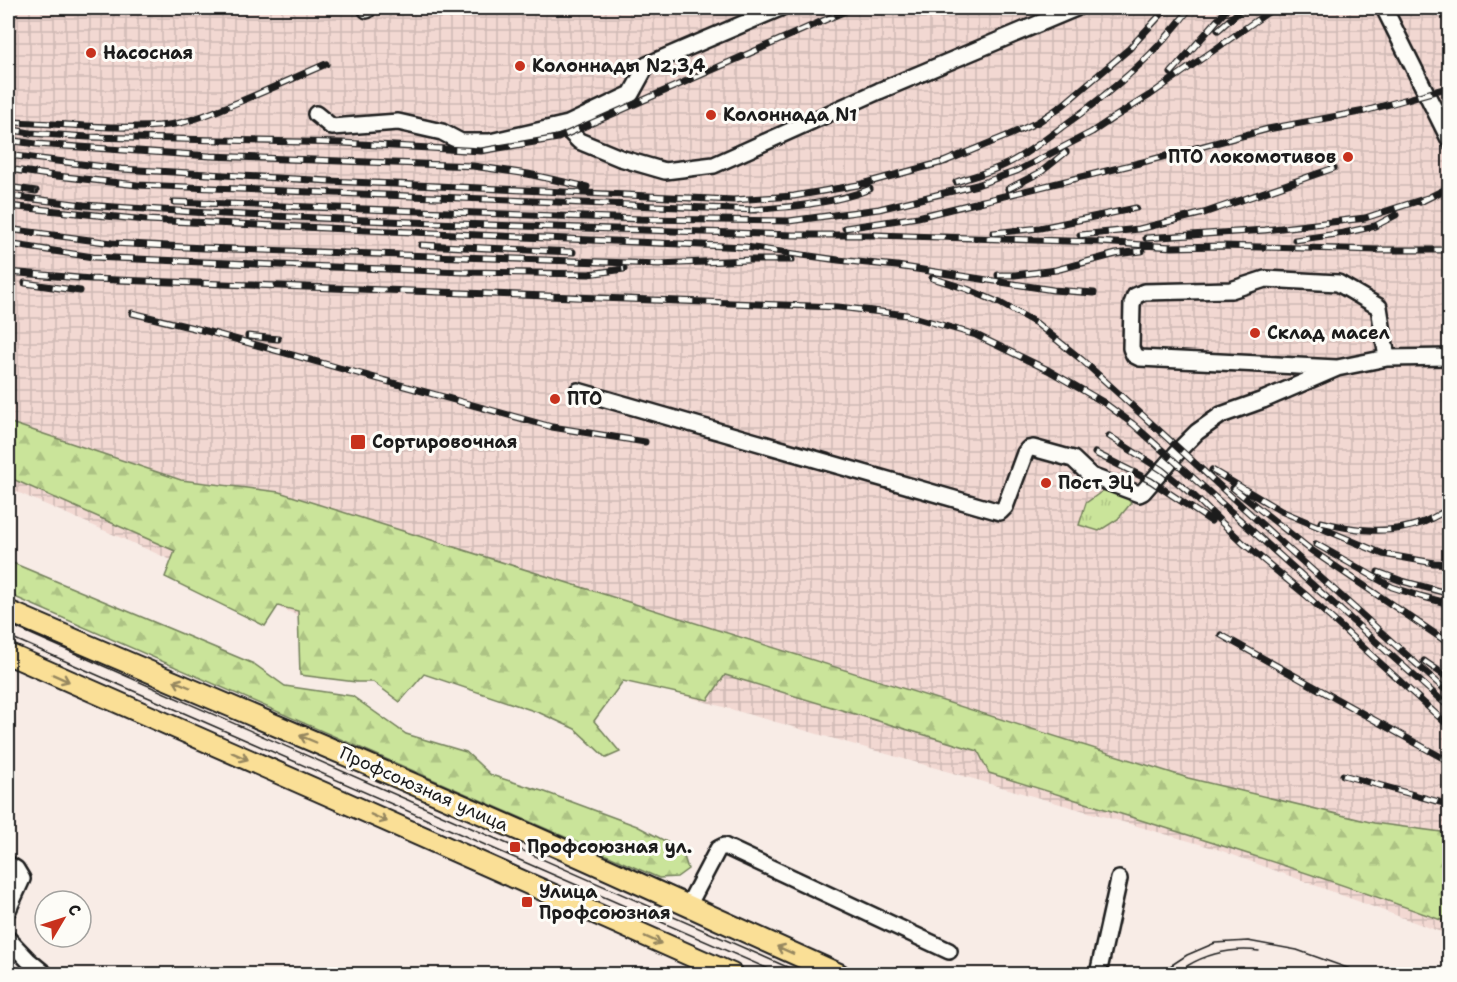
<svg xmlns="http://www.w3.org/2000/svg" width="1457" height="982" viewBox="0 0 1457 982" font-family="'Shantell Sans',sans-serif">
  <defs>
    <pattern id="industrial-grid" width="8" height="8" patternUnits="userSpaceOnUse" patternTransform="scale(1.5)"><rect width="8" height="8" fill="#f2d8d2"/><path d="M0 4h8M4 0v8" fill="none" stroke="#cfb9b4"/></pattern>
    <pattern id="grass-tufts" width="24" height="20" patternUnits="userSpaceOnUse" patternTransform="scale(1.5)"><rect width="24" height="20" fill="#cae49a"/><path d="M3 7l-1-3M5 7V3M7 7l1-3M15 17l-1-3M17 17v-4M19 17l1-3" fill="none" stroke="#adc384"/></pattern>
    <pattern id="forest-firs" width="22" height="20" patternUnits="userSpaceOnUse" patternTransform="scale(1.5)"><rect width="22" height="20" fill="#cae49a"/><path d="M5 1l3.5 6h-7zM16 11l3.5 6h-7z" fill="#adc384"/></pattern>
  </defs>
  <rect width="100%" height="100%" fill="#f8ece6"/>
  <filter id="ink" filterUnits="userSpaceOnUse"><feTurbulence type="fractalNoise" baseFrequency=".0167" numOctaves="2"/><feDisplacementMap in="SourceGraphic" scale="12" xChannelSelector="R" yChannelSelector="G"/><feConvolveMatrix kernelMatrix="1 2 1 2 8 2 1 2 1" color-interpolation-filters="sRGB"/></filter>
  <g filter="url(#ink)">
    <path fill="url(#industrial-grid)" d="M 8,8 L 1449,8 L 1449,935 L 1217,849 L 619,677 L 396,659 L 8,488 Z"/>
    <path fill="url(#grass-tufts)" stroke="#73805b" stroke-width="1.5" d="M 1104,490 L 1127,498 L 1131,503 L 1118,519 L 1099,531 L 1079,525 L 1086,503 Z"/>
    <path fill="url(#forest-firs)" stroke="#73805b" stroke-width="1.5" d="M 8,422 L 181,480 L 279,492 L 1188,778 L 1374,823 L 1449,833 L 1449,923 C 1298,867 1143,821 989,773 L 978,751 L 725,675 L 708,700 L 623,681 L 594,721 L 620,752 L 606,758 L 575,729 L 540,713 L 424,674 L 400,702 L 373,682 L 356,682 L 300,675 L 298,611 L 278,606 L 265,626 L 165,577 L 175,551 L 8,477 Z
      M 8,561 L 254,664 L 285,686 L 352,696 L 406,734 L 466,752 L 491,775 L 545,792 L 637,826 L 682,850 L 688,869 L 677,877 L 659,878 L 8,594 Z"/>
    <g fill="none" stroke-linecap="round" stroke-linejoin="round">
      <defs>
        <path id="minor" d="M 1384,8 L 1450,141
          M 367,10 L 367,8
          M 316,114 L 332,127 L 398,122 L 442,132 L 461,142 L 490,142 L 568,124 L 631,94 L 647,65 L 780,8
          M 568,124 L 570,132 L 579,141 L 620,158 L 665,171 L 714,165 L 879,91 L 1076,8
          M 1387,358 L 1337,368 L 1140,358 L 1134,355 L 1131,348 L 1132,304 L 1135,296 L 1144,292 L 1231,290 L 1265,279 L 1338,283 L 1379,307 L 1387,358 L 1450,357
          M 578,391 L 1000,512 L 1005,507 L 1025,453 L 1028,449 L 1033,448 L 1073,459 L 1091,476 L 1139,494 L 1143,492 L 1182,447 L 1197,432 L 1221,415 L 1263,400 L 1337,368
          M 8,864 L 16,869 L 22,879 L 8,910
          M 688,906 L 718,849 L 724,846 L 949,951
          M 8,939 L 28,960 L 45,974
          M 1098,974 L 1119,879"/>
        <path id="major" d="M 8,611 C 215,701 425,786 631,880 C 700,911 769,943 839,974
          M 8,654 L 326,794 L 732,974"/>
      </defs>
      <use href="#minor" stroke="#1c1c1c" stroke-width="20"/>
      <use href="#major" stroke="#1c1c1c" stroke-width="24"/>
      <use href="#minor" stroke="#fdfcf7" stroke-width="15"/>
      <use href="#major" stroke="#fadf96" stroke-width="20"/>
      <path stroke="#1c1c1c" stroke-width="1.5" d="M 8,624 L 803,974
        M 8,636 L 771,970
        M 1187,966 C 1209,953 1234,948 1259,951
        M 1158,974 L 1187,955 L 1215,943 L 1248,941 L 1297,950 L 1364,974"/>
      <defs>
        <path id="rail" d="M 1218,30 L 1243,8
          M 1171,73 L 1228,8
          M 8,122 C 61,123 115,131 168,125 C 186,123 204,116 221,109 C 256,96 291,79 326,64
          M 8,129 L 30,133 L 88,137 L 343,143 L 481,151 L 558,138 L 852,8
          M 8,140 L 36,144 L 210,156 L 473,166 L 528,174 L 587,187
          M 8,155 L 121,169 L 330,181 L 733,200 L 794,196 L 858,185 L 947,161
          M 941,163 L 1009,135 L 1038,122 L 1063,105 L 1129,49 L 1167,8
          M 8,169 L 48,175 L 137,185 L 756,210
          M 956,182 C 971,177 986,173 1000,167 C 1020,159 1045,140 1062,127 C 1110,93 1156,55 1190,8
          M 8,187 L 36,191
          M 1008,189 L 1041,172 L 1066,152
          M 8,196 L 84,205 L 224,214 L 460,224 L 793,235 L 876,235 L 1100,242 L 1172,247 L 1222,246 L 1379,250 L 1450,250
          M 174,202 L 641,219 L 789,221 L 879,209 L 977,185 L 1017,171 L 1092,132 L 1113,118 L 1150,95 L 1274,8
          M 1420,202 L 1450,187
          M 8,206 L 146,220 L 746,247 L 838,260 L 897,266 L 1053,290 L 1094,293
          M 750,210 C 790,207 832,204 870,189
          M 845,228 L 918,217 L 1143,162 L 1268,129 L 1365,111 L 1450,87
          M 8,229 L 112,243 L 204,248 L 659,264 L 749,260 L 792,260
          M 993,233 L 1040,228 L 1136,208
          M 1080,235 L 1139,229 L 1204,213 L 1334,168
          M 1146,238 L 1265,230 L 1365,218 L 1427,198
          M 1295,240 L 1344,233 L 1375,226 L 1396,215
          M 8,244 L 93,257 L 202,262 L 464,272 L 589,274 L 624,269
          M 421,245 L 573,252
          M 8,272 L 91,279 L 838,307 L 907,315 L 976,335 L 1048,370 L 1103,402 L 1133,424 L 1450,708
          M 998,275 L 1015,275 L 1056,270 L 1116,254 L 1142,251
          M 932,278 L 967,289 L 1000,303 L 1036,323 L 1082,360 L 1281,542 L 1450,694
          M 25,283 L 80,291
          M 132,313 L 206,331 L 552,427 L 645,442
          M 248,336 L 278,339
          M 1109,436 L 1162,470 L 1194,496 L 1243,543 L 1307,596 L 1450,727
          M 1095,453 L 1151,481 L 1211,521
          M 1212,470 L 1281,511 L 1383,554 L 1434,563 L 1450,564
          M 1233,488 L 1311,550 L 1450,644
          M 1321,522 C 1356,531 1390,535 1424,522 C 1433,518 1441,513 1450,509
          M 1316,544 L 1392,587 L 1420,596 L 1450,604
          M 1378,572 L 1402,581 L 1450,594
          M 1221,635 L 1450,762
          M 1424,661 L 1450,679
          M 1343,775 L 1450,805"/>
      </defs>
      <use href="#rail" stroke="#1c1c1c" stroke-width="7"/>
      <use href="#rail" stroke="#fdfcf7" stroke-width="4.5" stroke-dasharray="14" stroke-linecap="butt"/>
    </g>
    <defs><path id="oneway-shaft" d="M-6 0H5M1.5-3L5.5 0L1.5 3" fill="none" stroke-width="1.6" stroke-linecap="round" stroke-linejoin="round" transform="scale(1.5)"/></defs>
    <g stroke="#96875f">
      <use href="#oneway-shaft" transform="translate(61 678) rotate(24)"/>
      <use href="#oneway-shaft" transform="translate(182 684) rotate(-157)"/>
      <use href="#oneway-shaft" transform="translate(308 739) rotate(-157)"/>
      <use href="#oneway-shaft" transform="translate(240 756) rotate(24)"/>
      <use href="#oneway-shaft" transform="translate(379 818) rotate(24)"/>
      <use href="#oneway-shaft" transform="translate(653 940) rotate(24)"/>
      <use href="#oneway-shaft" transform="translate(785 950) rotate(-156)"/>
    </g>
  </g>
  <g fill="#c8321e" stroke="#fdfcf7" stroke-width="2">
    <circle cx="91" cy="53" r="6"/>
    <circle cx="520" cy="66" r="6"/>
    <circle cx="711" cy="115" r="6"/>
    <circle cx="1348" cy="157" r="6"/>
    <circle cx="1255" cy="333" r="6"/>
    <circle cx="555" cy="399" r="6"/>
    <rect x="350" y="434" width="16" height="16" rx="3"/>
    <circle cx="1046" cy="483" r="6"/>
    <rect x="509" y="841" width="12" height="12" rx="3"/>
    <rect x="521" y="896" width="12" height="12" rx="3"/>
  </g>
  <g text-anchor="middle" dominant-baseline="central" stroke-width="6" stroke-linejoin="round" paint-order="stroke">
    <g font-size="18" font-weight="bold" fill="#1c1c1c" stroke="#fdfcf7" text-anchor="start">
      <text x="103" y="53">Насосная</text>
      <text x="532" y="66">Колоннады N2,3,4</text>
      <text x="723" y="115">Колоннада N1</text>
      <text x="1336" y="157" text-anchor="end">ПТО локомотивов</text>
      <text x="1267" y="333">Склад масел</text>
      <text x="567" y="399">ПТО</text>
      <text x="372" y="442">Сортировочная</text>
      <text x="1058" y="483">Пост ЭЦ</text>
      <text x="527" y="847">Профсоюзная ул.</text>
      <text x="539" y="892">Улица<tspan x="539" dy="21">Профсоюзная</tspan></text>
    </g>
    <g font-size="18" fill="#1c1c1c" stroke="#fdfcf7">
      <text transform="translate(424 789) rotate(24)">Профсоюзная улица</text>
    </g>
  </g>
  <rect width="1457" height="982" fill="none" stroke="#fdfcf7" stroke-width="30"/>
  <rect x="15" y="15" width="1427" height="952" fill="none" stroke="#1c1c1c" stroke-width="2" filter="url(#ink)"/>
  <g transform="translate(63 919) rotate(51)"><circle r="28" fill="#fdfcf7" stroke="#a3a29f" stroke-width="1.5"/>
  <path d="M0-4.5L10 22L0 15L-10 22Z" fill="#c8321e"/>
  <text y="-9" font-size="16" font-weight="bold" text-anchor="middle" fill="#1c1c1c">С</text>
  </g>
</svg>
